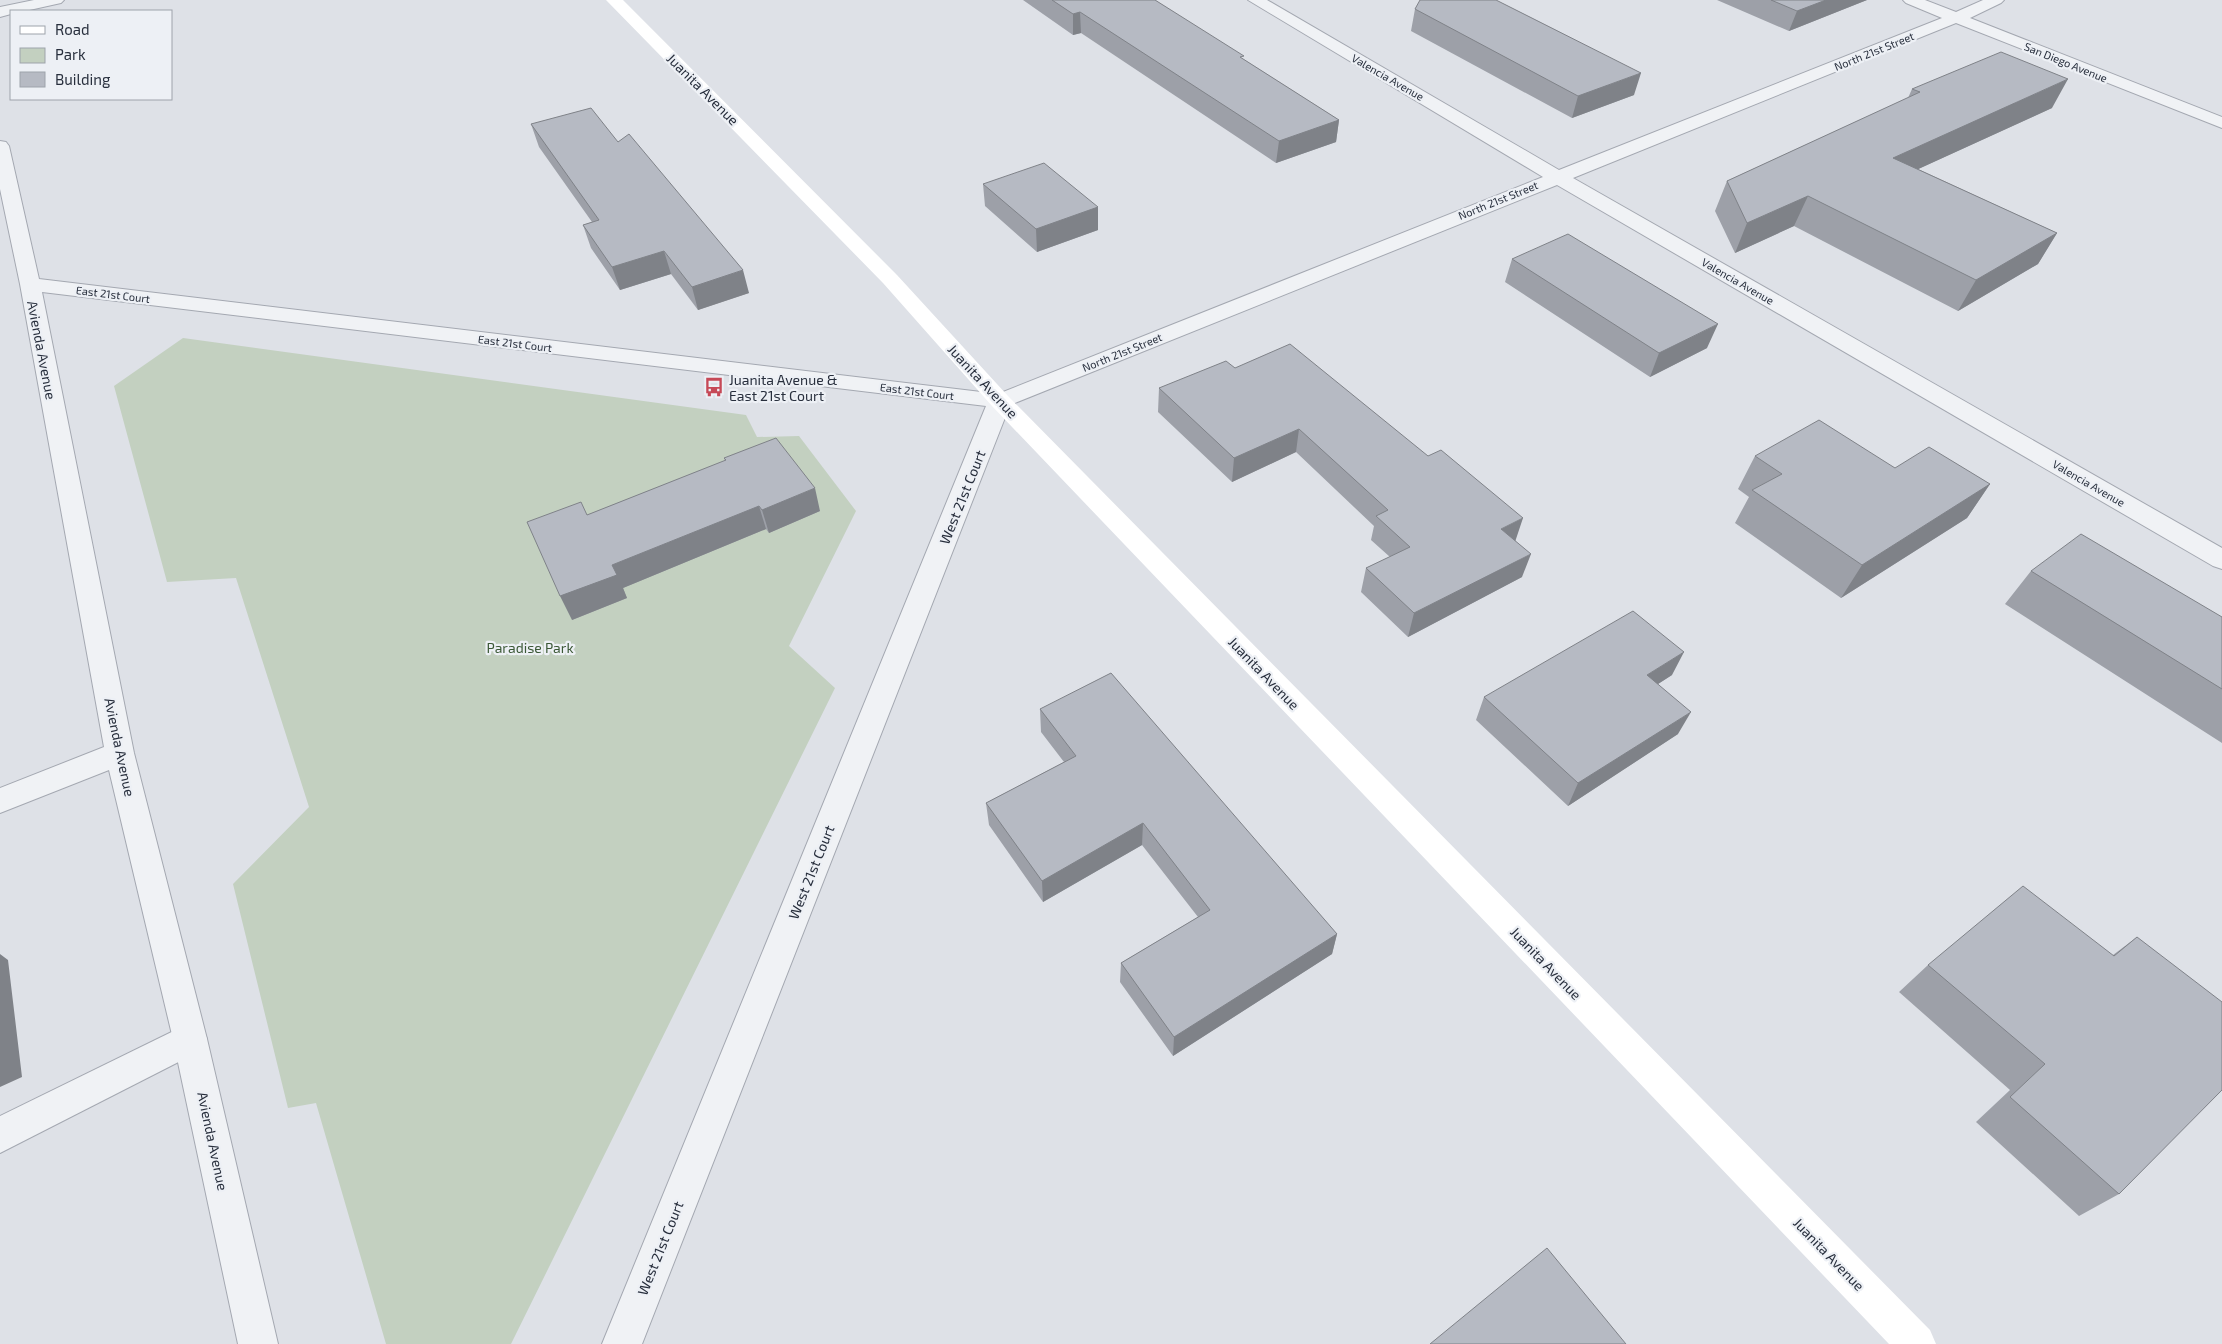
<svg xmlns="http://www.w3.org/2000/svg" width="2222" height="1344" viewBox="0 0 2222 1344" font-family="'Exo 2',sans-serif">
  <rect width="100%" height="100%" fill="#dee1e7"/>
  <path fill="#c3d0c0" d="M 183,338 L 746,415 L 757,437 L 799,436 L 856,511 L 789,646 L 835,688 L 511,1344 L 386,1344 L 316,1103 L 288,1108 L 233,884 L 309,807 L 236,578 L 167,582 L 114,386 Z"/>
  <g fill="none" stroke-linecap="round" stroke-linejoin="round">
    <defs>
      <path id="lane" d="M 190,1023 L 202,1028 L 207,1039 L 202,1050 L 0,1153 L 0,1116 Z"/>
      <path id="street" d="M 34,0 L 64,0 L 61,3 L 25,11 L 11,11 L 11,14 L 0,17 L 0,7 Z
        M 1248,0 L 1267,0 L 1559,170 L 1942,18 L 1906,3 L 1903,0 L 1925,0 L 1956,12 L 1983,0 L 2004,0 L 2001,3 L 1970,18 L 2222,117 L 2222,128 L 1956,23 L 1573,178 L 2222,548 L 2222,569 L 2213,566 L 1557,185 L 1010,405 L 642,1344 L 602,1344 L 986,406 L 42,292 L 134,753 L 207,1039 L 278,1344 L 238,1344 L 173,1039 L 109,770 L 0,813 L 0,788 L 104,747 L 20,284 L 0,189 L 0,141 L 6,142 L 9,146 L 39,279 L 998,394 L 1543,177 Z"/>
    </defs>
    <use href="#lane" stroke="#a4a8b1" stroke-width="2"/>
    <use href="#street" stroke="#a4a8b1" stroke-width="2"/>
    <use href="#lane" fill="#f0f2f5" fill-rule="evenodd"/>
    <use href="#street" fill="#f0f2f5" fill-rule="evenodd"/>
    <path fill="#fff" fill-rule="evenodd" d="M 606,0 L 623,0 L 897,275 L 1008,396 L 1930,1330 L 1936,1344 L 1889,1344 L 992,406 L 883,283 Z"/>
  </g>
  <path fill="#9da0a8" d="M 1023,0 L 1155,0 L 1243,59 L 1339,120 L 1336,142 L 1276,163 L 1081,33 L 1073,35 Z
    M 1717,0 L 1867,0 L 1789,31 Z
    M 1415,9 L 1634,95 L 1572,118 L 1411,31 Z
    M 1912,89 L 2052,108 L 1918,169 L 2057,233 L 2038,264 L 1958,311 L 1794,226 L 1735,253 L 1715,211 L 1727,181 L 1908,98 Z
    M 531,124 L 618,142 L 749,293 L 698,310 L 671,274 L 620,290 L 591,248 L 583,225 L 592,222 L 539,147 Z
    M 983,184 L 1098,207 L 1098,230 L 1037,252 L 985,206 Z
    M 1512,259 L 1707,348 L 1650,377 L 1505,282 Z
    M 1235,368 L 1516,541 L 1522,577 L 1408,637 L 1361,592 L 1366,568 L 1390,557 L 1371,540 L 1374,526 L 1296,452 L 1232,482 L 1158,412 L 1159,388 Z
    M 1755,456 L 1895,468 L 1990,484 L 1967,518 L 1841,598 L 1735,523 L 1749,497 L 1738,489 Z
    M 724,458 L 820,511 L 769,533 L 766,529 L 623,588 L 627,598 L 572,620 L 587,515 L 725,461 Z
    M 2031,571 L 2222,617 L 2222,743 L 2005,604 Z
    M 1672,675 L 1658,684 L 1678,734 L 1568,806 L 1476,720 L 1484,697 Z
    M 1040,709 L 1337,934 L 1332,954 L 1173,1056 L 1120,982 L 1121,963 L 1198,917 L 1142,845 L 1043,902 L 989,825 L 986,803 L 1064,762 L 1041,732 Z
    M 2137,937 L 2119,1194 L 2079,1216 L 1976,1122 L 2010,1090 L 1899,992 L 1928,965 L 2113,955 Z"/>
  <path fill="#7f8288" d="M 1826,0 L 1867,0 L 1789,31 L 1797,11 Z
    M 1080,12 L 1081,33 L 1073,35 L 1073,14 Z
    M 1641,73 L 1634,95 L 1572,118 L 1578,96 Z
    M 2068,79 L 2052,108 L 1879,187 L 1893,158 Z
    M 1339,120 L 1336,142 L 1276,163 L 1279,141 Z
    M 1808,196 L 1794,226 L 1735,253 L 1747,223 Z
    M 1098,207 L 1098,230 L 1037,252 L 1036,229 Z
    M 2057,233 L 2038,264 L 1958,311 L 1976,280 Z
    M 664,251 L 671,274 L 620,290 L 612,267 Z
    M 743,270 L 749,293 L 698,310 L 692,287 Z
    M 1718,324 L 1707,348 L 1650,377 L 1659,353 Z
    M 1299,429 L 1296,452 L 1232,482 L 1234,458 Z
    M 1990,484 L 1967,518 L 1841,598 L 1862,565 Z
    M 815,488 L 820,511 L 769,533 L 762,510 Z
    M 759,506 L 766,529 L 623,588 L 627,598 L 572,620 L 560,596 L 612,565 Z
    M 1523,518 L 1515,542 L 1501,529 Z
    M 1531,554 L 1522,577 L 1408,637 L 1414,613 Z
    M 1684,652 L 1672,675 L 1636,698 L 1647,675 Z
    M 1691,712 L 1678,734 L 1568,806 L 1578,783 Z
    M 1143,823 L 1142,845 L 1043,902 L 1042,881 Z
    M 1337,934 L 1332,954 L 1173,1056 L 1174,1037 Z
    M 0,954 L 8,960 L 22,1077 L 0,1087 Z"/>
  <path fill="#b6bac3" stroke="#7f8288" d="M 1052,0 L 1155,0 L 1244,56 L 1240,57 L 1339,120 L 1279,141 L 1080,12 L 1073,14 Z
    M 1420,0 L 1496,0 L 1641,73 L 1578,96 L 1415,9 Z
    M 1771,0 L 1826,0 L 1797,11 Z
    M 2001,52 L 2068,79 L 1893,158 L 2057,233 L 1976,280 L 1808,196 L 1747,223 L 1727,181 L 1920,92 L 1912,89 Z
    M 591,108 L 618,142 L 629,134 L 743,270 L 692,287 L 664,251 L 612,267 L 583,225 L 599,220 L 531,124 Z
    M 1044,163 L 1098,207 L 1036,229 L 983,184 Z
    M 1568,234 L 1718,324 L 1659,353 L 1512,259 Z
    M 1290,344 L 1428,456 L 1441,450 L 1523,518 L 1501,529 L 1531,554 L 1414,613 L 1366,568 L 1410,547 L 1376,516 L 1388,510 L 1299,429 L 1234,458 L 1159,388 L 1226,361 L 1235,368 Z
    M 1819,420 L 1895,468 L 1929,447 L 1990,484 L 1862,565 L 1752,490 L 1782,474 L 1755,456 Z
    M 776,438 L 815,488 L 762,510 L 759,506 L 612,565 L 617,575 L 560,596 L 527,522 L 581,502 L 587,515 L 726,460 L 724,458 Z
    M 2081,534 L 2222,617 L 2222,689 L 2031,571 Z
    M 1633,611 L 1684,652 L 1647,675 L 1691,712 L 1578,783 L 1484,697 Z
    M 1111,673 L 1337,934 L 1174,1037 L 1121,963 L 1210,910 L 1143,823 L 1042,881 L 986,803 L 1076,756 L 1040,709 Z
    M 2023,886 L 2114,956 L 2137,937 L 2222,1002 L 2222,1090 L 2119,1194 L 2010,1097 L 2045,1064 L 1928,965 Z
    M 1547,1248 L 1626,1344 L 1430,1344 Z"/>
  <defs>
    <symbol id="bus-bare" viewBox="-9 -9 18 18"><path d="M-5-6H5V4H4V6H2V4H-2V6H-4V4H-5ZM-3.5-4V0h7V-4ZM-3.5 1.2v1.5H-2V1.2ZM2 1.2v1.5H3.5V1.2Z" fill="#c64957" stroke="#edf0f5" stroke-width="2.5" paint-order="stroke"/></symbol>
  </defs>
  <g fill-rule="evenodd">
    <use href="#bus-bare" x="700" y="373" width="28" height="28"/>
  </g>
  <g text-anchor="middle" dominant-baseline="central" stroke-width="4.5" stroke-linejoin="round" paint-order="stroke">
    <g font-size="11" fill="#282f3d" stroke="#edf0f5">
      <text transform="translate(1874 51) rotate(-22)">North 21st Street</text>
      <text transform="translate(2066 62) rotate(22)">San Diego Avenue</text>
      <text transform="translate(1388 77) rotate(30)">Valencia Avenue</text>
      <text transform="translate(1498 200) rotate(-22)">North 21st Street</text>
      <text transform="translate(1738 281) rotate(30)">Valencia Avenue</text>
      <text transform="translate(113 294) rotate(7)">East 21st Court</text>
      <text transform="translate(515 343) rotate(7)">East 21st Court</text>
      <text transform="translate(1122 352) rotate(-22)">North 21st Street</text>
      <text transform="translate(917 391) rotate(7)">East 21st Court</text>
      <text transform="translate(2089 483) rotate(30)">Valencia Avenue</text>
    </g>
    <g font-size="14" fill="#282f3d" stroke="#edf0f5">
      <text transform="translate(703 89) rotate(45)">Juanita Avenue</text>
      <text transform="translate(42 350) rotate(79)">Avienda Avenue</text>
      <text transform="translate(983 381) rotate(47)">Juanita Avenue</text>
      <text transform="translate(962 497) rotate(-68)">West 21st Court</text>
      <text transform="translate(1264 673) rotate(46)">Juanita Avenue</text>
      <text transform="translate(120 747) rotate(78)">Avienda Avenue</text>
      <text transform="translate(811 872) rotate(-68)">West 21st Court</text>
      <text transform="translate(1546 963) rotate(46)">Juanita Avenue</text>
      <text transform="translate(213 1141) rotate(78)">Avienda Avenue</text>
      <text transform="translate(660 1248) rotate(-68)">West 21st Court</text>
      <text transform="translate(1829 1254) rotate(46)">Juanita Avenue</text>
    </g>
    <g font-size="14" fill="#282f3d" stroke="#edf0f5" text-anchor="start">
      <text x="729" y="379">Juanita Avenue &amp;<tspan x="729" dy="16">East 21st Court</tspan></text>
    </g>
    <g font-size="14" fill="#3b5836" stroke="#edf0f5">
      <text x="530" y="647">Paradise Park</text>
    </g>
  </g>
  <rect x="10" y="10" width="162" height="90" fill="#edf0f5" stroke="#9ea3ab"/>
  <rect x="20" y="26" width="25" height="8" fill="#ffffff" stroke="#9ea3ab"/>
  <text x="55" y="35" font-size="15" fill="#282f3d">Road</text>
  <rect x="20" y="48" width="25" height="15" fill="#c3d0c0" stroke="#9ea3ab"/>
  <text x="55" y="60" font-size="15" fill="#282f3d">Park</text>
  <rect x="20" y="72" width="25" height="15" fill="#b6bac3" stroke="#9ea3ab"/>
  <text x="55" y="85" font-size="15" fill="#282f3d">Building</text>
</svg>
